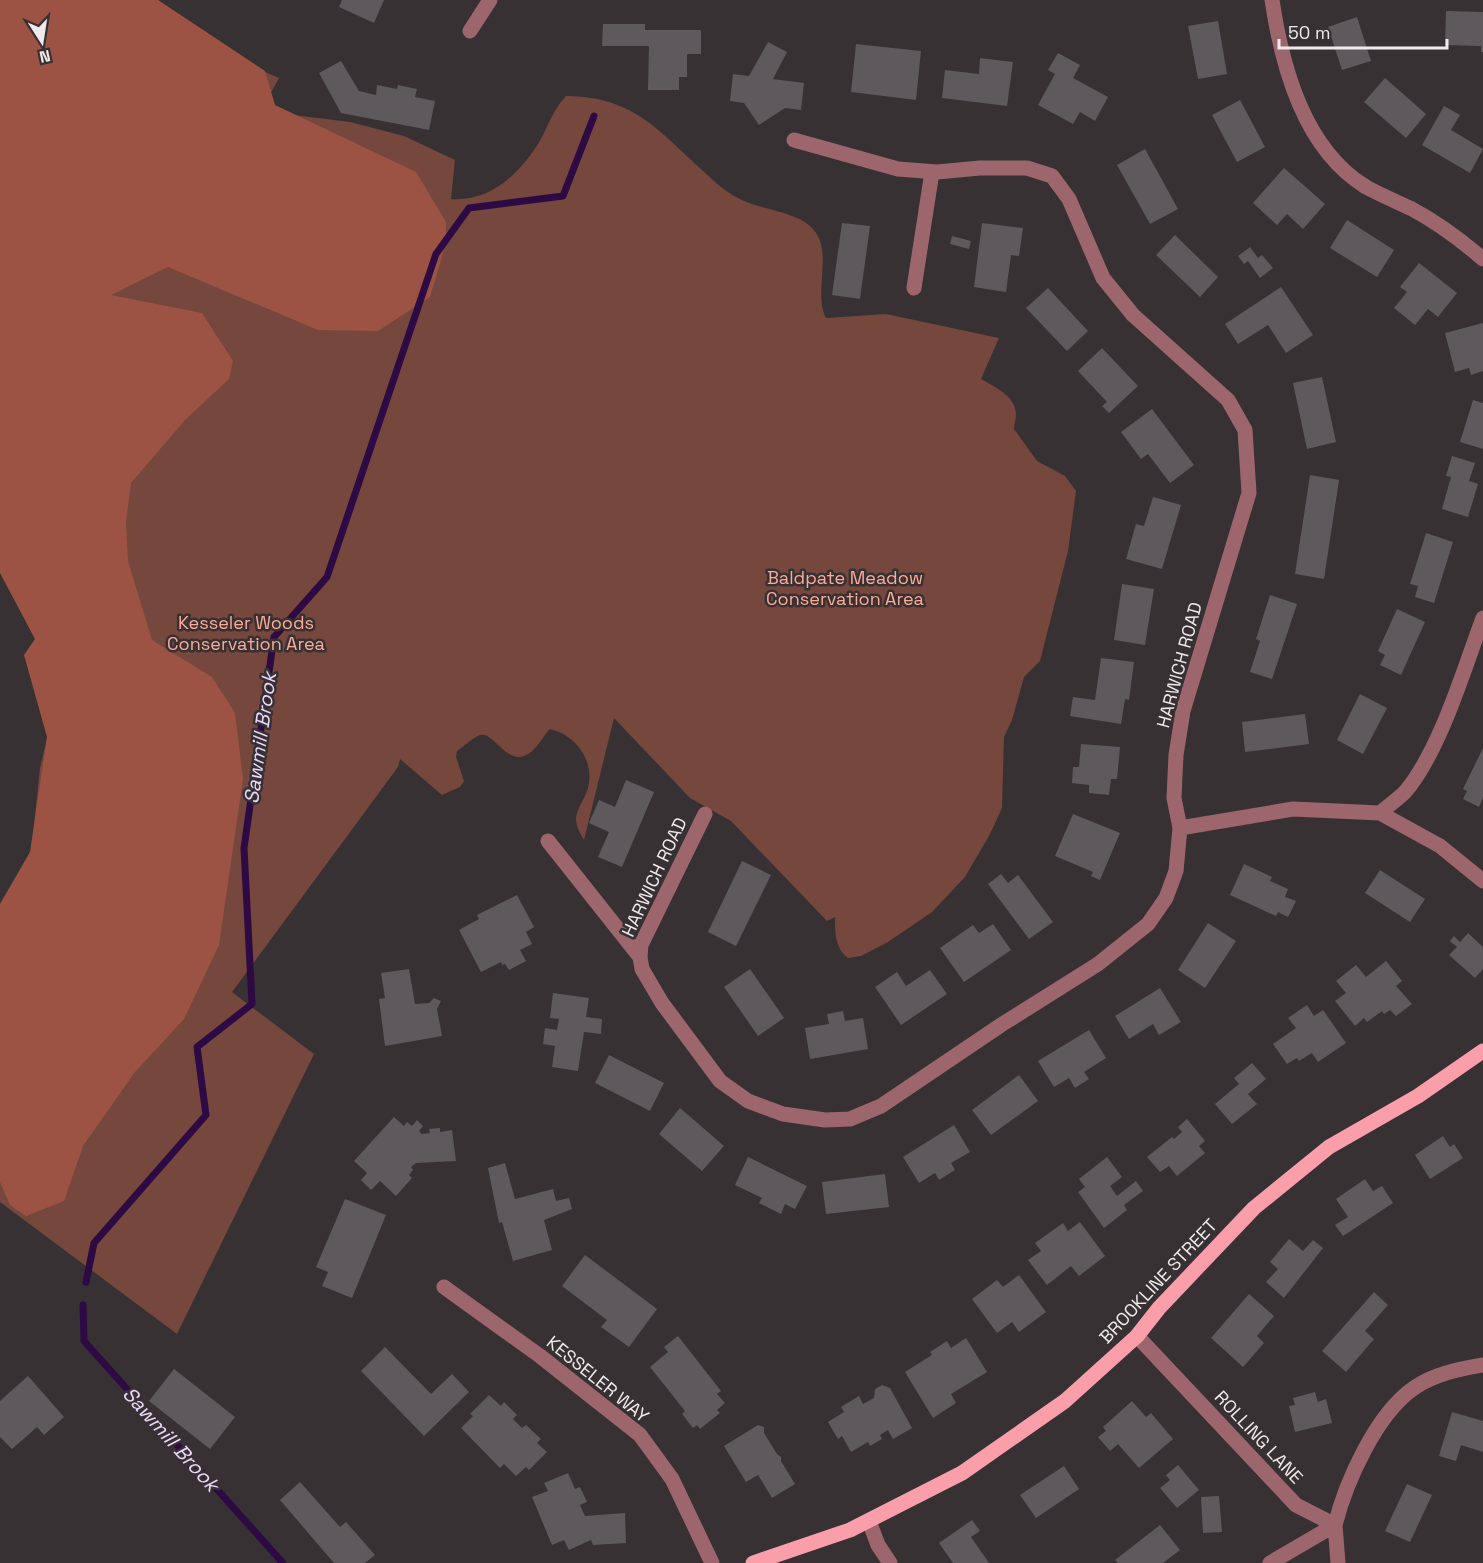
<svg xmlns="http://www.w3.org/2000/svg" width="1483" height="1563" viewBox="0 0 1483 1563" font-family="'Space Grotesk',sans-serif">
  <rect width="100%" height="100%" fill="#373133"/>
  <path fill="#75473d" d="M 0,0 L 158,0 L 254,67 L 279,78 L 261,111 L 350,122 L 404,136 L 455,160 L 451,199 C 490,202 518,175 538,144 C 548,127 552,111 566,96 C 633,97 656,128 702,170 C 713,180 724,191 738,198 C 757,209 794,211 810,226 C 836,249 812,291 826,318 L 886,314 L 999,338 L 981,379 C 995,387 1016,396 1016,415 C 1016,419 1014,424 1014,429 L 1037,461 L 1065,476 L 1076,491 L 1068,551 L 1040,661 L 1024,677 L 1012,720 L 1004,737 L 1002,808 L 990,834 L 965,877 L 932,912 L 888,942 L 861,956 L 848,958 C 835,948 835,933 835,917 L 827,921 L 731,821 L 690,798 L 614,718 L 584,840 C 580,833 576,827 576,818 C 577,808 585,799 588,788 C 595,761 576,735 550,729 C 542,737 536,752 524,756 C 506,763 493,731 480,735 C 473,738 464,746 457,751 L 456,757 L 464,781 L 460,787 L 442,795 L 400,759 L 398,767 L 232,992 L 314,1054 L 177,1334 L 0,1202 L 0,944 L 25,910 L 40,768 L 60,684 Z"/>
  <path fill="#9d5344" d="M 0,0 L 158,0 L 265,71 L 275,105 L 416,172 L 446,222 L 446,243 L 430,297 L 378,331 L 318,330 L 168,267 L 111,295 L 202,313 L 233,361 L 229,379 L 185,420 L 131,483 L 126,522 L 128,561 L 152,640 L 212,677 L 235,713 L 243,779 L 219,945 L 184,1019 L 135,1072 L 83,1146 L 64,1201 L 26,1216 L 10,1205 L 0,1182 L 0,904 L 30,852 L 47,737 L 24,655 L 35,639 L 0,573 Z"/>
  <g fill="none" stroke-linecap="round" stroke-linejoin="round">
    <path stroke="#2d0a43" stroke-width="7" d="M 86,1282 L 94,1243 L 206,1115 L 197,1047 L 252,1004 L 244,848 L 274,637 L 327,577 L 436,254 L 469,208 L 563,196 L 594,116
      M 83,1305 L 84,1341 L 283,1563"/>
  </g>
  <path fill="#5e595d" d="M 342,0 L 384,0 L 374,23 L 339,7 Z
    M 1446,11 L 1483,12 L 1483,52 L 1481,52 L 1481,46 L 1445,45 Z
    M 1357,17 L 1371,61 L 1342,70 L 1328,27 Z
    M 1218,21 L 1227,74 L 1198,79 L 1188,26 Z
    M 603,24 L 645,24 L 645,30 L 701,30 L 701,54 L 687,54 L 687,77 L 679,77 L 679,90 L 648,90 L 649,46 L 602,46 Z
    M 768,42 L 787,52 L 773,79 L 804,83 L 801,110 L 785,108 L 759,125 L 744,103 L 730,101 L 733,74 L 749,76 Z
    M 856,44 L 921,51 L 916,100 L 851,92 Z
    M 1058,53 L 1080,65 L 1073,78 L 1108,97 L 1095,121 L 1080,112 L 1073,124 L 1038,105 L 1055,74 L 1048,70 Z
    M 980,58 L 1013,62 L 1007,106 L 942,98 L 945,70 L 979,74 Z
    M 341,61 L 359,91 L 376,95 L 377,85 L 397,89 L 398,85 L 417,89 L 415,97 L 435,101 L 429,130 L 341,113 L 319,73 Z
    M 1385,78 L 1426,114 L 1406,138 L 1364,102 Z
    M 1240,100 L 1265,147 L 1237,162 L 1212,115 Z
    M 1444,106 L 1460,115 L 1451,130 L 1483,149 L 1470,173 L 1422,145 Z
    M 1145,149 L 1178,209 L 1150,224 L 1117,165 Z
    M 1284,168 L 1325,204 L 1303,229 L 1287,214 L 1277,225 L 1253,203 Z
    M 1347,220 L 1394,250 L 1377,277 L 1330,248 Z
    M 842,223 L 870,226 L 860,299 L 832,295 Z
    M 982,223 L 1023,228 L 1019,256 L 1011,255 L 1006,292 L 974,287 Z
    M 1175,235 L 1218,277 L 1200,297 L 1156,255 Z
    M 952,236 L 971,241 L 969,249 L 950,244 Z
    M 1250,247 L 1258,258 L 1262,255 L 1273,268 L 1260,278 L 1248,261 L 1244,264 L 1238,256 Z
    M 1419,263 L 1457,293 L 1438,317 L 1428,309 L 1415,325 L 1394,308 L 1407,292 L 1400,287 Z
    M 1281,287 L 1313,335 L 1286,353 L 1268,325 L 1238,344 L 1225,324 Z
    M 1048,288 L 1088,331 L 1067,351 L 1026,308 Z
    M 1483,323 L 1483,371 L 1471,375 L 1469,368 L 1455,372 L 1445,333 Z
    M 1102,348 L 1138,386 L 1109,413 L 1102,406 L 1107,402 L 1078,371 Z
    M 1322,377 L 1336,442 L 1307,449 L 1293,383 Z
    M 1473,400 L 1483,403 L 1483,449 L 1460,442 Z
    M 1152,409 L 1194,465 L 1170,483 L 1148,454 L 1141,459 L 1121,432 Z
    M 1452,456 L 1475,463 L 1469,481 L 1478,484 L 1468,517 L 1442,509 L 1451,477 L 1446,476 Z
    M 1310,475 L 1339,480 L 1324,579 L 1295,574 Z
    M 1153,497 L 1181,505 L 1162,569 L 1126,559 L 1136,524 L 1144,526 Z
    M 1426,533 L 1453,542 L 1434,603 L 1415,597 L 1418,586 L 1410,584 Z
    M 1122,584 L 1154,589 L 1145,645 L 1114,640 Z
    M 1270,595 L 1297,604 L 1272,679 L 1250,672 L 1260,641 L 1256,639 Z
    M 1397,609 L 1425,622 L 1401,675 L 1380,665 L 1385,655 L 1378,651 Z
    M 1101,658 L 1134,662 L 1129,700 L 1125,699 L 1121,724 L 1070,716 L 1073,697 L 1095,700 Z
    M 1360,694 L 1387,708 L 1363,754 L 1337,740 Z
    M 1305,714 L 1309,744 L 1245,752 L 1242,722 Z
    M 1081,744 L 1120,747 L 1117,779 L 1111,779 L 1109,795 L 1089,793 L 1089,785 L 1072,783 L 1073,767 L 1079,767 Z
    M 1483,748 L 1483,798 L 1479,807 L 1463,799 L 1467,791 L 1463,789 Z
    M 626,780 L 654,792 L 622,867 L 598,857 L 609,832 L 589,823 L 599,800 L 615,807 Z
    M 1073,814 L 1120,833 L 1100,880 L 1091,876 L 1093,872 L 1055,856 Z
    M 742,861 L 771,875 L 736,946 L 708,932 Z
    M 1244,864 L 1272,877 L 1270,881 L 1288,889 L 1285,897 L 1296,901 L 1288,917 L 1278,912 L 1276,916 L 1230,895 Z
    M 1380,870 L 1425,899 L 1410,922 L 1365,893 Z
    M 1001,874 L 1008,883 L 1018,875 L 1053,922 L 1029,939 L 988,884 Z
    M 517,895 L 534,927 L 526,932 L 532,944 L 520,950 L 526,961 L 509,970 L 505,964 L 502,965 L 501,962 L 481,972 L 459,930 L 479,919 L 477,915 Z
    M 1208,923 L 1236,941 L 1205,988 L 1178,970 Z
    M 993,924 L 1011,950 L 964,982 L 940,948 L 973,925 L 979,933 Z
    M 1468,933 L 1483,947 L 1483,969 L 1475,978 L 1449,955 L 1457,947 L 1450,941 L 1454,936 L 1460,942 Z
    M 1386,961 L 1402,981 L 1396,986 L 1412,1004 L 1396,1016 L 1390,1010 L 1384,1014 L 1382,1011 L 1367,1022 L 1364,1018 L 1355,1026 L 1335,1001 L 1346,993 L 1336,981 L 1356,965 L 1366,977 Z
    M 409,969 L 415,1004 L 429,1003 L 434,998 L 441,1001 L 437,1009 L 442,1036 L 385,1046 L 379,999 L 385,998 L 381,973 Z
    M 750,969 L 784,1018 L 758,1036 L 724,987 Z
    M 930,970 L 947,994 L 901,1025 L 875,987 L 897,972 L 906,986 Z
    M 1160,988 L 1181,1022 L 1159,1035 L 1153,1024 L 1129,1039 L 1115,1016 Z
    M 553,993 L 589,998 L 586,1017 L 602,1019 L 601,1034 L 584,1032 L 578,1071 L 552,1067 L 555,1046 L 543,1044 L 545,1028 L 557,1030 L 559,1019 L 550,1018 Z
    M 1307,1005 L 1314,1016 L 1323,1010 L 1346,1043 L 1318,1062 L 1312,1053 L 1299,1061 L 1297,1058 L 1287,1064 L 1273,1044 L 1296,1028 L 1288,1018 Z
    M 843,1011 L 845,1021 L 863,1018 L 868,1049 L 810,1059 L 805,1028 L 829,1024 L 827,1014 Z
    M 1089,1030 L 1106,1058 L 1084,1072 L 1089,1079 L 1075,1088 L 1069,1078 L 1054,1087 L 1038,1061 Z
    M 609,1055 L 664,1083 L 650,1111 L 595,1083 Z
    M 1252,1063 L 1266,1079 L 1248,1094 L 1257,1104 L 1232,1124 L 1215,1104 L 1239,1084 L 1234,1078 Z
    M 1019,1075 L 1038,1101 L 991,1135 L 972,1110 Z
    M 680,1108 L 724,1146 L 702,1171 L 659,1134 Z
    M 394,1117 L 404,1126 L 407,1122 L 412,1126 L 417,1120 L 423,1126 L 419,1131 L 422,1134 L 430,1133 L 429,1129 L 440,1128 L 440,1132 L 452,1130 L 456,1161 L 416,1163 L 411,1167 L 413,1170 L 409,1175 L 412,1178 L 396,1196 L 380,1181 L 371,1190 L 361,1180 L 367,1173 L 354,1161 Z
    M 1187,1119 L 1205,1141 L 1199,1146 L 1205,1153 L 1177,1176 L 1169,1166 L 1160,1172 L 1147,1157 L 1172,1137 L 1174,1139 L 1182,1132 L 1178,1127 Z
    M 954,1125 L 970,1152 L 951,1163 L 955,1170 L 939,1180 L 935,1173 L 919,1183 L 903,1157 Z
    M 1443,1136 L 1450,1147 L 1454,1144 L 1463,1158 L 1430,1179 L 1415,1155 Z
    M 748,1157 L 807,1186 L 795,1209 L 785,1204 L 781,1214 L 759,1203 L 762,1198 L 735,1185 Z
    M 1107,1157 L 1122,1177 L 1110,1186 L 1117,1196 L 1136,1181 L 1143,1191 L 1124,1205 L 1127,1210 L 1104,1228 L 1078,1192 L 1085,1187 L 1079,1179 Z
    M 505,1163 L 515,1199 L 553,1189 L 556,1201 L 569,1198 L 572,1209 L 544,1220 L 552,1250 L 513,1261 L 502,1222 L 499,1223 L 488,1168 Z
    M 885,1174 L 889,1207 L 826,1214 L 822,1182 Z
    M 1365,1179 L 1373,1191 L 1382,1186 L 1393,1203 L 1343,1236 L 1335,1225 L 1348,1217 L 1336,1199 Z
    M 345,1199 L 386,1215 L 352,1298 L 322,1286 L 328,1272 L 316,1267 Z
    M 1080,1222 L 1105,1256 L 1079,1276 L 1071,1266 L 1047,1285 L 1028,1260 L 1041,1251 L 1035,1243 L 1063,1223 L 1068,1231 Z
    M 1289,1239 L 1303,1251 L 1313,1240 L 1323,1248 L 1284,1298 L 1266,1282 L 1278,1269 L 1270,1262 Z
    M 585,1255 L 657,1309 L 629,1347 L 601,1327 L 607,1320 L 562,1286 Z
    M 1019,1275 L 1046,1312 L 1019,1332 L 1012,1322 L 997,1333 L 972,1299 L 997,1280 L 1003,1287 Z
    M 1374,1292 L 1388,1305 L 1365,1331 L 1374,1339 L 1346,1372 L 1322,1351 Z
    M 1249,1294 L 1274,1316 L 1257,1336 L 1264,1343 L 1243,1367 L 1211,1338 Z
    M 678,1336 L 721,1391 L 717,1394 L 725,1403 L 717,1410 L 720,1413 L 700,1429 L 697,1425 L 693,1428 L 682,1414 L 685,1411 L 650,1367 L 668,1352 L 664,1347 Z
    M 966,1338 L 987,1372 L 951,1394 L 956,1403 L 933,1418 L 905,1372 L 932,1355 L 930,1352 L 947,1341 L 951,1348 Z
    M 385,1347 L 431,1394 L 452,1374 L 469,1392 L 424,1436 L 361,1371 Z
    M 174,1369 L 235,1417 L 210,1449 L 149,1401 Z
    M 28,1376 L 64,1417 L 44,1435 L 37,1427 L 12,1449 L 0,1437 L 0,1401 Z
    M 882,1385 L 890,1388 L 912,1428 L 893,1439 L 888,1430 L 880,1435 L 882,1439 L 870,1446 L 868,1442 L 851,1452 L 842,1436 L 838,1439 L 828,1422 L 844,1412 L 841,1407 L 859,1396 L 863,1404 L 874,1398 L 875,1389 Z
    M 1315,1392 L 1318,1402 L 1326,1399 L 1332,1423 L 1295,1432 L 1289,1406 L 1295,1405 L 1293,1398 Z
    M 489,1395 L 501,1406 L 504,1402 L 517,1415 L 513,1419 L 522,1428 L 526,1425 L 541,1439 L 537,1443 L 547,1452 L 529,1470 L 526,1467 L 516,1476 L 504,1464 L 500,1468 L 461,1428 L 473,1416 L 470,1414 Z
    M 1132,1401 L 1146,1417 L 1151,1413 L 1173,1439 L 1139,1468 L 1118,1444 L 1110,1451 L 1098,1437 L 1106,1431 L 1103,1427 Z
    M 1452,1412 L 1483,1421 L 1483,1452 L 1461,1445 L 1456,1461 L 1439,1456 Z
    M 758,1425 L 764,1427 L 764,1433 L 777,1454 L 781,1457 L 781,1461 L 795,1484 L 772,1498 L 758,1475 L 746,1482 L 724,1446 Z
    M 1178,1465 L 1199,1490 L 1177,1508 L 1160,1488 L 1170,1480 L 1166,1475 Z
    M 1064,1466 L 1079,1489 L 1036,1518 L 1020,1495 Z
    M 568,1473 L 575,1489 L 580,1487 L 587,1502 L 580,1505 L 585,1516 L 625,1513 L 626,1543 L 593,1545 L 591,1540 L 569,1550 L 564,1540 L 552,1545 L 532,1497 L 548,1491 L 544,1483 Z
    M 300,1482 L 340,1527 L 346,1522 L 375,1555 L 365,1563 L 334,1563 L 280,1500 Z
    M 1407,1484 L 1432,1495 L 1410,1542 L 1385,1531 Z
    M 1219,1496 L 1222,1532 L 1203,1533 L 1201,1497 Z
    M 972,1520 L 980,1531 L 971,1537 L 989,1563 L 953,1563 L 939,1543 Z
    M 1160,1525 L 1180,1550 L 1163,1563 L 1118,1563 L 1115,1560 Z"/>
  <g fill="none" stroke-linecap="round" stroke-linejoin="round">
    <path stroke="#9d666c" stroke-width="15" d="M 1272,0 C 1282,67 1304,149 1366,187 C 1381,195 1397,202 1412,209 C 1438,223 1461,240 1483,259
      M 470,31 L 490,0
      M 914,288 L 932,172
      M 1380,813 C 1388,806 1398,799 1405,792 C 1440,751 1464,669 1483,618
      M 1180,828 L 1293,809 L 1380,813 L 1440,846 L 1483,881
      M 548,841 L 640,957 L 642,969 L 662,1003 L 720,1081 L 748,1101 L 783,1114 L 825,1120 L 850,1119 L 881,1106 L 1001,1025 L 1098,964 L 1148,924 L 1166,898 L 1176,871 L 1180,828 L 1174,798 L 1176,755 L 1183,711 L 1249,493 L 1245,430 L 1228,400 L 1133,315 L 1103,278 L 1069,199 L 1052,176 L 1027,168 L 980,168 L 937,172 L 898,169 L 794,140
      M 640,957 L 641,945 L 705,814
      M 444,1287 L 540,1356 L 640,1435 L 672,1479 L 712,1563
      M 1137,1336 L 1296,1505 L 1335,1525 L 1338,1563
      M 869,1521 L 878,1545 L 890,1563
      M 1270,1563 L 1335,1525 C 1346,1482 1376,1414 1414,1388 C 1434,1374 1459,1369 1483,1365"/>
    <path stroke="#fa9ea9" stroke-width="15" d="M 753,1563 L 850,1530 L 962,1473 L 1065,1401 L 1137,1336 L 1159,1308 L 1254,1208 L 1329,1147 L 1418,1096 L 1483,1051"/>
  </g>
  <g text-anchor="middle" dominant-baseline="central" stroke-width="5" stroke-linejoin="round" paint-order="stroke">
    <g font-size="18" fill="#ffaa97" stroke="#373133">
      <text x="845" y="577">Baldpate Meadow<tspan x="845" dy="21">Conservation Area</tspan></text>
      <text x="246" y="622">Kesseler Woods<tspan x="246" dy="21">Conservation Area</tspan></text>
    </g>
    <g font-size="18" fill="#efebec" stroke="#373133">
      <text transform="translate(1179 665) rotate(-75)">HARWICH ROAD</text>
      <text transform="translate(654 877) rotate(-65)">HARWICH ROAD</text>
      <text transform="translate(1158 1281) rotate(-47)">BROOKLINE STREET</text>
      <text transform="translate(598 1379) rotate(39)">KESSELER WAY</text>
      <text transform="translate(1259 1437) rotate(47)">ROLLING LANE</text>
    </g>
    <g font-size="20" font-style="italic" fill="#ebd8fc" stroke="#373133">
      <text transform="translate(260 738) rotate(-82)">Sawmill Brook</text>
      <text transform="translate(171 1439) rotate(48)">Sawmill Brook</text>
    </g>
  </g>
  <g transform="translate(42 42) rotate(168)" stroke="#373133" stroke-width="4.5" paint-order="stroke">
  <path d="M0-4.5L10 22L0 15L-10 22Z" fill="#efebec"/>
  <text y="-9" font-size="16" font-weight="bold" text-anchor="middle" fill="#efebec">N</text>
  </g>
  <path d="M1279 39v9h168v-9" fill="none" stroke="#efebec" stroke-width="3"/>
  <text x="1288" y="39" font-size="18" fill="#efebec" stroke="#373133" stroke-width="4.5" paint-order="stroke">50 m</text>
</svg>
